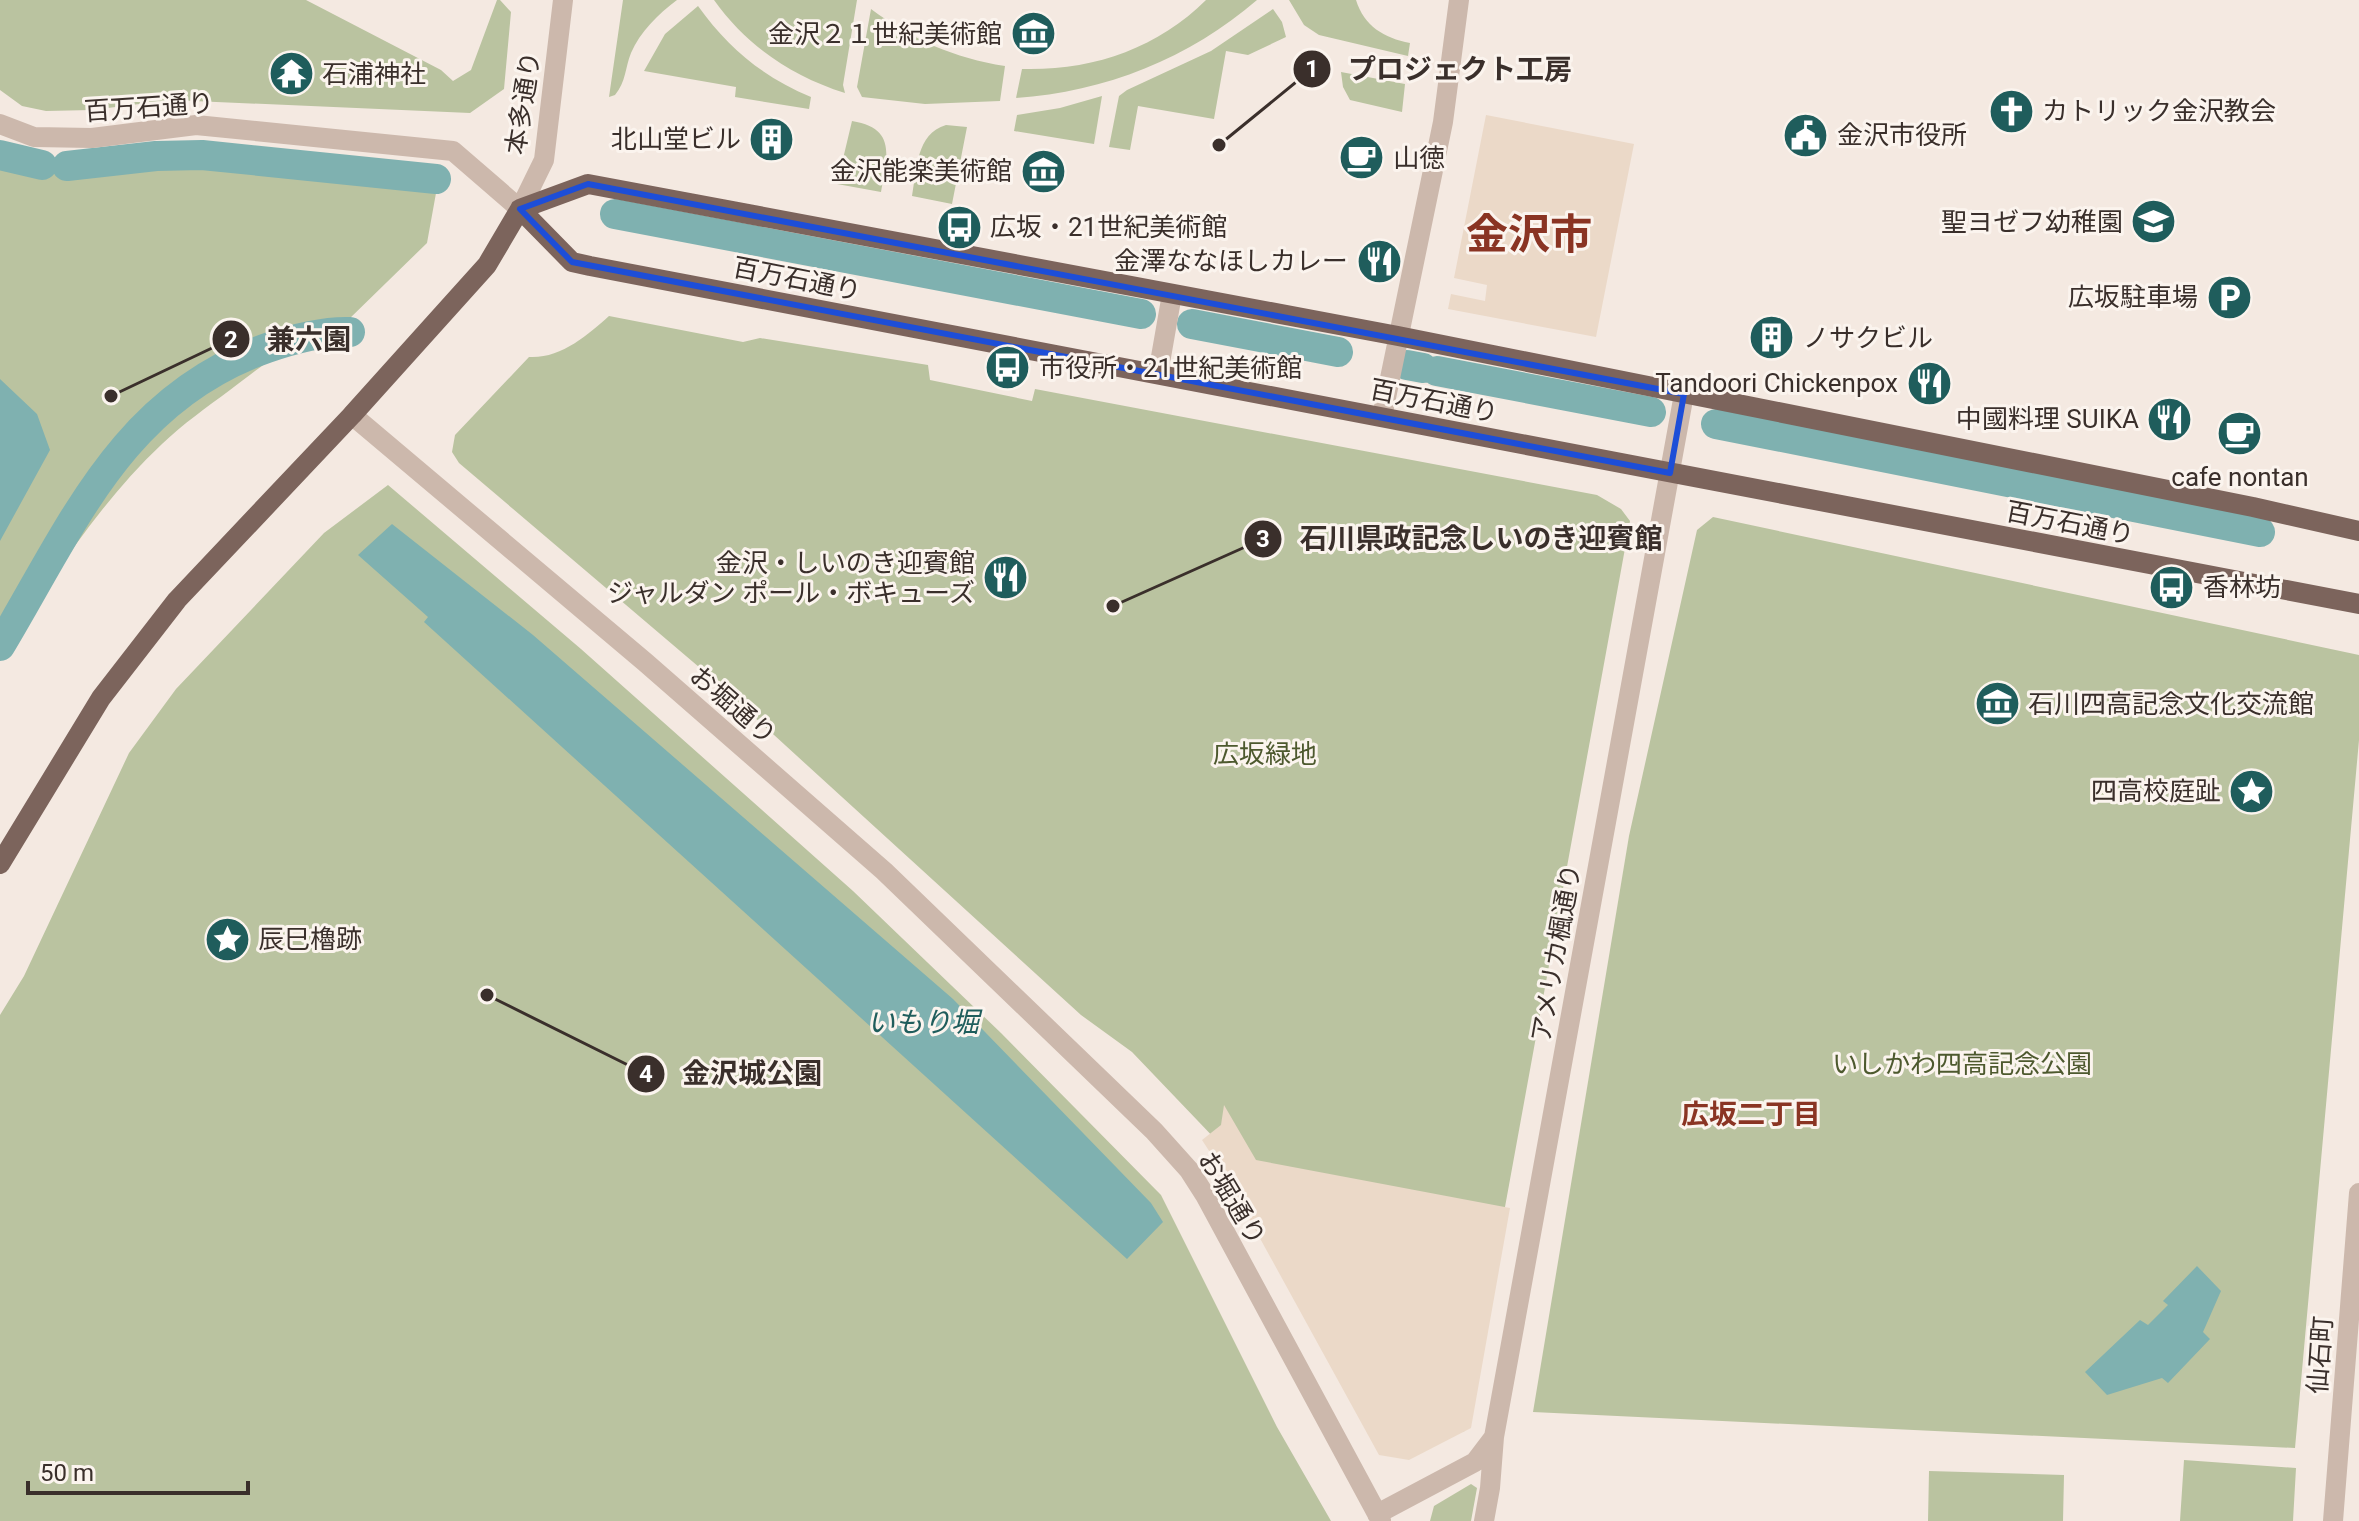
<svg xmlns="http://www.w3.org/2000/svg" width="2359" height="1521" viewBox="0 0 2359 1521" font-family="Roboto,'Noto Sans JP',sans-serif">
  <rect width="100%" height="100%" fill="#f4e9e1"/>
  <path fill="#bac3a0" d="M 0,0 L 306,0 L 441,70 L 453,81 L 471,70 L 497,0 L 500,0 L 511,12 L 504,89 L 470,113 L 171,100 L 92,110 L 46,111 L 22,106 L 0,90 Z
    M 623,0 L 677,0 C 658,14 640,32 631,53 C 625,68 626,82 615,95 L 609,97 Z
    M 714,0 L 857,0 L 843,85 L 845,93 C 791,76 747,46 714,0 Z
    M 1206,0 L 1257,0 C 1190,58 1105,92 1016,98 L 1022,69 C 1091,71 1157,49 1206,0 Z
    M 1289,0 L 1356,0 C 1364,26 1384,38 1410,43 L 1408,56 L 1319,35 L 1304,25 Z
    M 698,6 C 728,48 763,77 811,97 L 809,109 L 735,97 L 736,87 L 644,71 L 665,34 Z
    M 871,9 C 913,40 954,58 1005,66 L 1000,101 L 925,104 L 862,97 L 857,87 Z
    M 1273,9 L 1282,22 L 1286,37 L 1248,55 L 1226,51 L 1214,119 L 1138,106 L 1130,150 L 1109,147 L 1119,96 L 1127,90 L 1211,51 Z
    M 1341,72 L 1405,84 L 1402,112 L 1350,100 L 1343,87 Z
    M 1102,96 L 1094,144 L 1014,131 L 1017,115 L 1060,108 Z
    M 852,121 C 897,128 887,157 881,192 L 837,184 Z
    M 946,125 L 967,127 L 952,204 L 912,196 C 917,169 916,134 946,125 Z
    M 0,157 L 28,166 L 66,169 L 155,157 L 203,157 L 438,182 L 427,243 L 346,322 L 353,329 L 349,334 C 295,337 271,359 230,390 C 207,407 183,424 162,444 C 97,505 48,584 0,659 Z
    M 609,316 L 743,342 L 760,338 L 928,365 L 930,380 L 1032,401 L 1035,389 L 1597,495 L 1621,509 L 1630,521 L 1464,1432 L 1219,1143 L 1132,1052 L 1081,1015 L 706,673 L 459,463 L 452,452 L 455,435 L 529,357 C 560,359 588,335 609,316 Z
    M 388,485 L 581,649 L 853,891 L 1001,1033 L 1161,1195 L 1277,1427 L 1331,1521 L 0,1521 L 0,1015 L 24,976 L 129,753 L 176,689 L 324,533 Z
    M 1713,517 L 2359,655 L 2359,740 L 2295,1448 L 1533,1412 L 1629,836 L 1697,530 Z
    M 2184,1460 L 2296,1468 L 2293,1521 L 2180,1521 Z
    M 1929,1471 L 2064,1475 L 2063,1521 L 1928,1521 Z
    M 1471,1484 L 1477,1488 L 1471,1521 L 1430,1521 L 1434,1506 Z"/>
  <path fill="#ebd9c8" d="M 1486,115 L 1634,144 L 1596,337 L 1448,309 L 1451,294 L 1485,301 L 1487,285 L 1454,278 Z
    M 1224,1105 L 1256,1160 L 1510,1208 L 1471,1428 L 1409,1460 L 1379,1455 L 1228,1180 L 1202,1140 L 1221,1125 Z"/>
  <path fill="#7fb1b0" d="M 0,379 L 37,414 L 50,450 L 0,541 Z
    M 392,524 L 533,635 L 953,999 L 1151,1203 L 1163,1222 L 1127,1259 L 424,622 L 428,617 L 358,555 Z
    M 2197,1266 L 2221,1291 L 2203,1332 L 2210,1339 L 2168,1383 L 2162,1378 L 2107,1395 L 2085,1372 L 2140,1320 L 2148,1325 L 2168,1305 L 2163,1301 Z"/>
  <g fill="none" stroke-linecap="round" stroke-linejoin="round">
    <path stroke="#7fb1b0" stroke-width="30" d="M 0,155 L 42,165
      M 67,166 L 156,156 L 202,155 L 436,179
      M 615,214 L 1141,314
      M 1192,324 L 1338,352
      M 1407,365 L 1423,368
      M 1437,371 L 1651,412
      M 1716,424 L 2260,532
      M 0,646 C 72,526 123,398 267,348 C 293,339 322,331 350,332"/>
    <path stroke="#ccb8ac" stroke-width="20" d="M 0,124 L 34,137 L 92,138 L 196,125 L 453,151 L 520,209 L 544,160 L 563,0
      M 1158,374 L 1172,294
      M 352,415 L 645,662 L 884,871 L 1154,1131 L 1189,1170 L 1205,1195 L 1381,1521
      M 1382,417 L 1443,122 L 1459,0
      M 1377,1514 L 1475,1462 L 1494,1437
      M 1484,1521 L 1490,1488 L 1494,1437 L 1684,394
      M 2333,1521 L 2359,1193"/>
    <path stroke="#7c645c" stroke-width="20" d="M 520,209 L 572,262 L 590,266 L 2359,604
      M 520,209 L 588,184 L 1398,336 L 2253,507 L 2359,531
      M 0,864 L 101,698 L 177,600 L 352,415 L 487,265 L 520,209"/>
  </g>
  <path fill="none" stroke="#1d4ed8" stroke-width="6" stroke-linejoin="round" d="M 588,184 L 1684,394 L 1670,473 L 572,262 L 520,209 Z"/>
  <defs>
    <symbol id="museum-disc" viewBox="-11 -11 22 22"><circle r="9.5" fill="#1f5d5c" stroke="#fbf4ee"/><path d="M0-6L6-3V-2H-6V-3ZM-5-1h2V3h-2ZM-1-1h2V3h-2ZM3-1h2V3H3ZM-6 4H6V6H-6Z" fill="#fff"/></symbol>
    <symbol id="temple-disc" viewBox="-11 -11 22 22"><circle r="9.5" fill="#1f5d5c" stroke="#fbf4ee"/><path d="M0-6L5-2H3V0L6.5 2.5H4V6H1.5V3h-3V6H-4V2.5H-6.5L-3 0V-2H-5Z" fill="#fff"/></symbol>
    <symbol id="church-disc" viewBox="-11 -11 22 22"><circle r="9.5" fill="#1f5d5c" stroke="#fbf4ee"/><path d="M-1.2-6h2.4v3.5h3.3v2.4h-3.3V6h-2.4V-.1h-3.3v-2.4h3.3Z" fill="#fff"/></symbol>
    <symbol id="civic-disc" viewBox="-11 -11 22 22"><circle r="9.5" fill="#1f5d5c" stroke="#fbf4ee"/><path d="M-.6-6.5H3V-4.5H.6V-3L4-1V1h2V6H-6V1h2V-1L-.6-3ZM-1.2 2.5V6h2.4V2.5Z" fill="#fff"/></symbol>
    <symbol id="building-disc" viewBox="-11 -11 22 22"><circle r="9.5" fill="#1f5d5c" stroke="#fbf4ee"/><path d="M-4-6H4V6H1V3H-1V6H-4ZM-2.5-4.3h1.7v1.8h-1.7ZM.8-4.3h1.7v1.8H.8ZM-2.5-1h1.7V.8h-1.7ZM.8-1h1.7V.8H.8Z" fill="#fff"/></symbol>
    <symbol id="cafe-disc" viewBox="-11 -11 22 22"><circle r="9.5" fill="#1f5d5c" stroke="#fbf4ee"/><path d="M-5.5-4.5H6V0H3Q3 3.5 0 3.5H-2.5Q-5.5 3.5-5.5 0ZM3-3.2v2h1.7v-2ZM-6 4.5H4V6H-6Z" fill="#fff"/></symbol>
    <symbol id="school-disc" viewBox="-11 -11 22 22"><circle r="9.5" fill="#1f5d5c" stroke="#fbf4ee"/><path d="M0-5L7-2L0 1L-7-2ZM-4 1L0 2.5L4 1V4Q0 6-4 4Z" fill="#fff"/></symbol>
    <symbol id="bus-disc" viewBox="-11 -11 22 22"><circle r="9.5" fill="#1f5d5c" stroke="#fbf4ee"/><path d="M-5-6H5V4H4V6H2V4H-2V6H-4V4H-5ZM-3.5-4V0h7V-4ZM-3.5 1.2v1.5H-2V1.2ZM2 1.2v1.5H3.5V1.2Z" fill="#fff"/></symbol>
    <symbol id="restaurant-disc" viewBox="-11 -11 22 22"><circle r="9.5" fill="#1f5d5c" stroke="#fbf4ee"/><path d="M-5-6h1v4h1v-4h1v4h1v-4h1v5L-1.5 .5V6h-2V.5L-5-1ZM5-6V6H3V1.5H1.5Q1.5-4 5-6Z" fill="#fff"/></symbol>
    <symbol id="parking-disc" viewBox="-11 -11 22 22"><circle r="9.5" fill="#1f5d5c" stroke="#fbf4ee"/><path d="M-3.5-5.5H1a3.5 3.5 0 0 1 0 7H-1V5.5H-3.5ZM-1-3.4V-.6H.8a1.4 1.4 0 0 0 0-2.8Z" fill="#fff"/></symbol>
    <symbol id="sight-disc" viewBox="-11 -11 22 22"><circle r="9.5" fill="#1f5d5c" stroke="#fbf4ee"/><path d="M0-6L1.8-2.2L6-1.7L2.9 1.2L3.7 5.4L0 3.3L-3.7 5.4L-2.9 1.2L-6-1.7L-1.8-2.2Z" fill="#fff"/></symbol>
  </defs>
  <g fill-rule="evenodd">
    <use href="#museum-disc" x="1008" y="8" width="51" height="51"/>
    <use href="#temple-disc" x="266" y="48" width="51" height="51"/>
    <use href="#church-disc" x="1986" y="86" width="51" height="51"/>
    <use href="#civic-disc" x="1780" y="110" width="51" height="51"/>
    <use href="#building-disc" x="746" y="114" width="51" height="51"/>
    <use href="#cafe-disc" x="1336" y="132" width="51" height="51"/>
    <use href="#museum-disc" x="1018" y="146" width="51" height="51"/>
    <use href="#school-disc" x="2128" y="196" width="51" height="51"/>
    <use href="#bus-disc" x="934" y="202" width="51" height="51"/>
    <use href="#restaurant-disc" x="1354" y="236" width="51" height="51"/>
    <use href="#parking-disc" x="2204" y="272" width="51" height="51"/>
    <use href="#building-disc" x="1746" y="312" width="51" height="51"/>
    <use href="#bus-disc" x="982" y="342" width="51" height="51"/>
    <use href="#restaurant-disc" x="1904" y="358" width="51" height="51"/>
    <use href="#restaurant-disc" x="2144" y="394" width="51" height="51"/>
    <use href="#cafe-disc" x="2214" y="408" width="51" height="51"/>
    <use href="#restaurant-disc" x="980" y="552" width="51" height="51"/>
    <use href="#bus-disc" x="2146" y="562" width="51" height="51"/>
    <use href="#museum-disc" x="1972" y="678" width="51" height="51"/>
    <use href="#sight-disc" x="2226" y="766" width="51" height="51"/>
    <use href="#sight-disc" x="202" y="914" width="51" height="51"/>
  </g>
  <g text-anchor="middle" dominant-baseline="central" stroke-width="6" stroke-linejoin="round" paint-order="stroke">
    <g font-size="26" fill="#3a2f2b" stroke="#fbf4ee" text-anchor="end">
      <text x="1002" y="34">金沢２１世紀美術館</text>
      <text x="322" y="74" text-anchor="start">石浦神社</text>
      <text x="2042" y="111" text-anchor="start">カトリック金沢教会</text>
      <text x="1837" y="135" text-anchor="start">金沢市役所</text>
      <text x="741" y="139">北山堂ビル</text>
      <text x="1393" y="158" text-anchor="start">山徳</text>
      <text x="1012" y="171">金沢能楽美術館</text>
      <text x="2123" y="222">聖ヨゼフ幼稚園</text>
      <text x="990" y="227" text-anchor="start">広坂・21世紀美術館</text>
      <text x="1348" y="261">金澤ななほしカレー</text>
      <text x="2198" y="297">広坂駐車場</text>
      <text x="1803" y="338" text-anchor="start">ノサクビル</text>
      <text x="1039" y="368" text-anchor="start">市役所・21世紀美術館</text>
      <text x="1898" y="383">Tandoori Chickenpox</text>
      <text x="2139" y="419">中國料理 SUIKA</text>
      <text x="2240" y="477" text-anchor="middle">cafe nontan</text>
      <text x="975" y="563">金沢・しいのき迎賓館<tspan x="975" dy="30">ジャルダン ポール・ボキューズ</tspan></text>
      <text x="2203" y="587" text-anchor="start">香林坊</text>
      <text x="2028" y="704" text-anchor="start">石川四高記念文化交流館</text>
      <text x="2221" y="791">四高校庭趾</text>
      <text x="258" y="939" text-anchor="start">辰巳櫓跡</text>
    </g>
    <g font-size="26" fill="#3a2f2b" stroke="#fbf4ee">
      <text transform="translate(523 103) rotate(-81)">本多通り</text>
      <text transform="translate(149 107) rotate(-4)">百万石通り</text>
      <text transform="translate(797 279) rotate(11)">百万石通り</text>
      <text transform="translate(1434 401) rotate(11)">百万石通り</text>
      <text transform="translate(2070 523) rotate(11)">百万石通り</text>
      <text transform="translate(733 705) rotate(41)">お堀通り</text>
      <text transform="translate(1556 953) rotate(-80)">アメリカ楓通り</text>
      <text transform="translate(1232 1198) rotate(59)">お堀通り</text>
      <text transform="translate(2320 1355) rotate(-86)">仙石町</text>
    </g>
    <g font-size="26" fill="#4d592e" stroke="#fbf4ee">
      <text x="1265" y="754">広坂緑地</text>
      <text x="1962" y="1064">いしかわ四高記念公園</text>
    </g>
    <g font-size="28" font-style="italic" fill="#1f5d5c" stroke="#fbf4ee">
      <text x="923" y="1022">いもり堀</text>
    </g>
    <g font-size="28" font-weight="bold" fill="#8a3423" stroke="#fbf4ee">
      <text x="1751" y="1114">広坂二丁目</text>
    </g>
    <g font-size="42" font-weight="bold" fill="#8a3423" stroke="#fbf4ee">
      <text x="1529" y="234">金沢市</text>
    </g>
  </g>
  <path fill="none" stroke="#3a2f2b" stroke-width="3" d="M1219 145L1312 69M111 396L231 339M1113 606L1263 539M487 995L646 1074"/>
  <g fill="#3a2f2b" stroke="#fbf4ee" stroke-width="3">
    <circle cx="1219" cy="145" r="8"/>
    <circle cx="111" cy="396" r="8"/>
    <circle cx="1113" cy="606" r="8"/>
    <circle cx="487" cy="995" r="8"/>
    <circle cx="1312" cy="69" r="20"/>
    <circle cx="231" cy="339" r="20"/>
    <circle cx="1263" cy="539" r="20"/>
    <circle cx="646" cy="1074" r="20"/>
  </g>
  <g font-size="24" text-anchor="middle" font-weight="bold" fill="#fff">
    <text x="1312" y="77">1</text>
    <text x="231" y="348">2</text>
    <text x="1263" y="547">3</text>
    <text x="646" y="1082">4</text>
  </g>
  <g font-size="28" text-anchor="middle" font-weight="bold" fill="#3a2f2b" stroke="#fbf4ee" stroke-width="6" stroke-linejoin="round" paint-order="stroke">
    <text x="1460" y="79">プロジェクト工房</text>
    <text x="309" y="349">兼六園</text>
    <text x="1481" y="548">石川県政記念しいのき迎賓館</text>
    <text x="752" y="1083">金沢城公園</text>
  </g>
  <path d="M28 1481v12h220v-12" fill="none" stroke="#3a2f2b" stroke-width="4"/>
  <text x="40" y="1481" font-size="24" fill="#3a2f2b" stroke="#fbf4ee" stroke-width="6" paint-order="stroke">50 m</text>
</svg>
